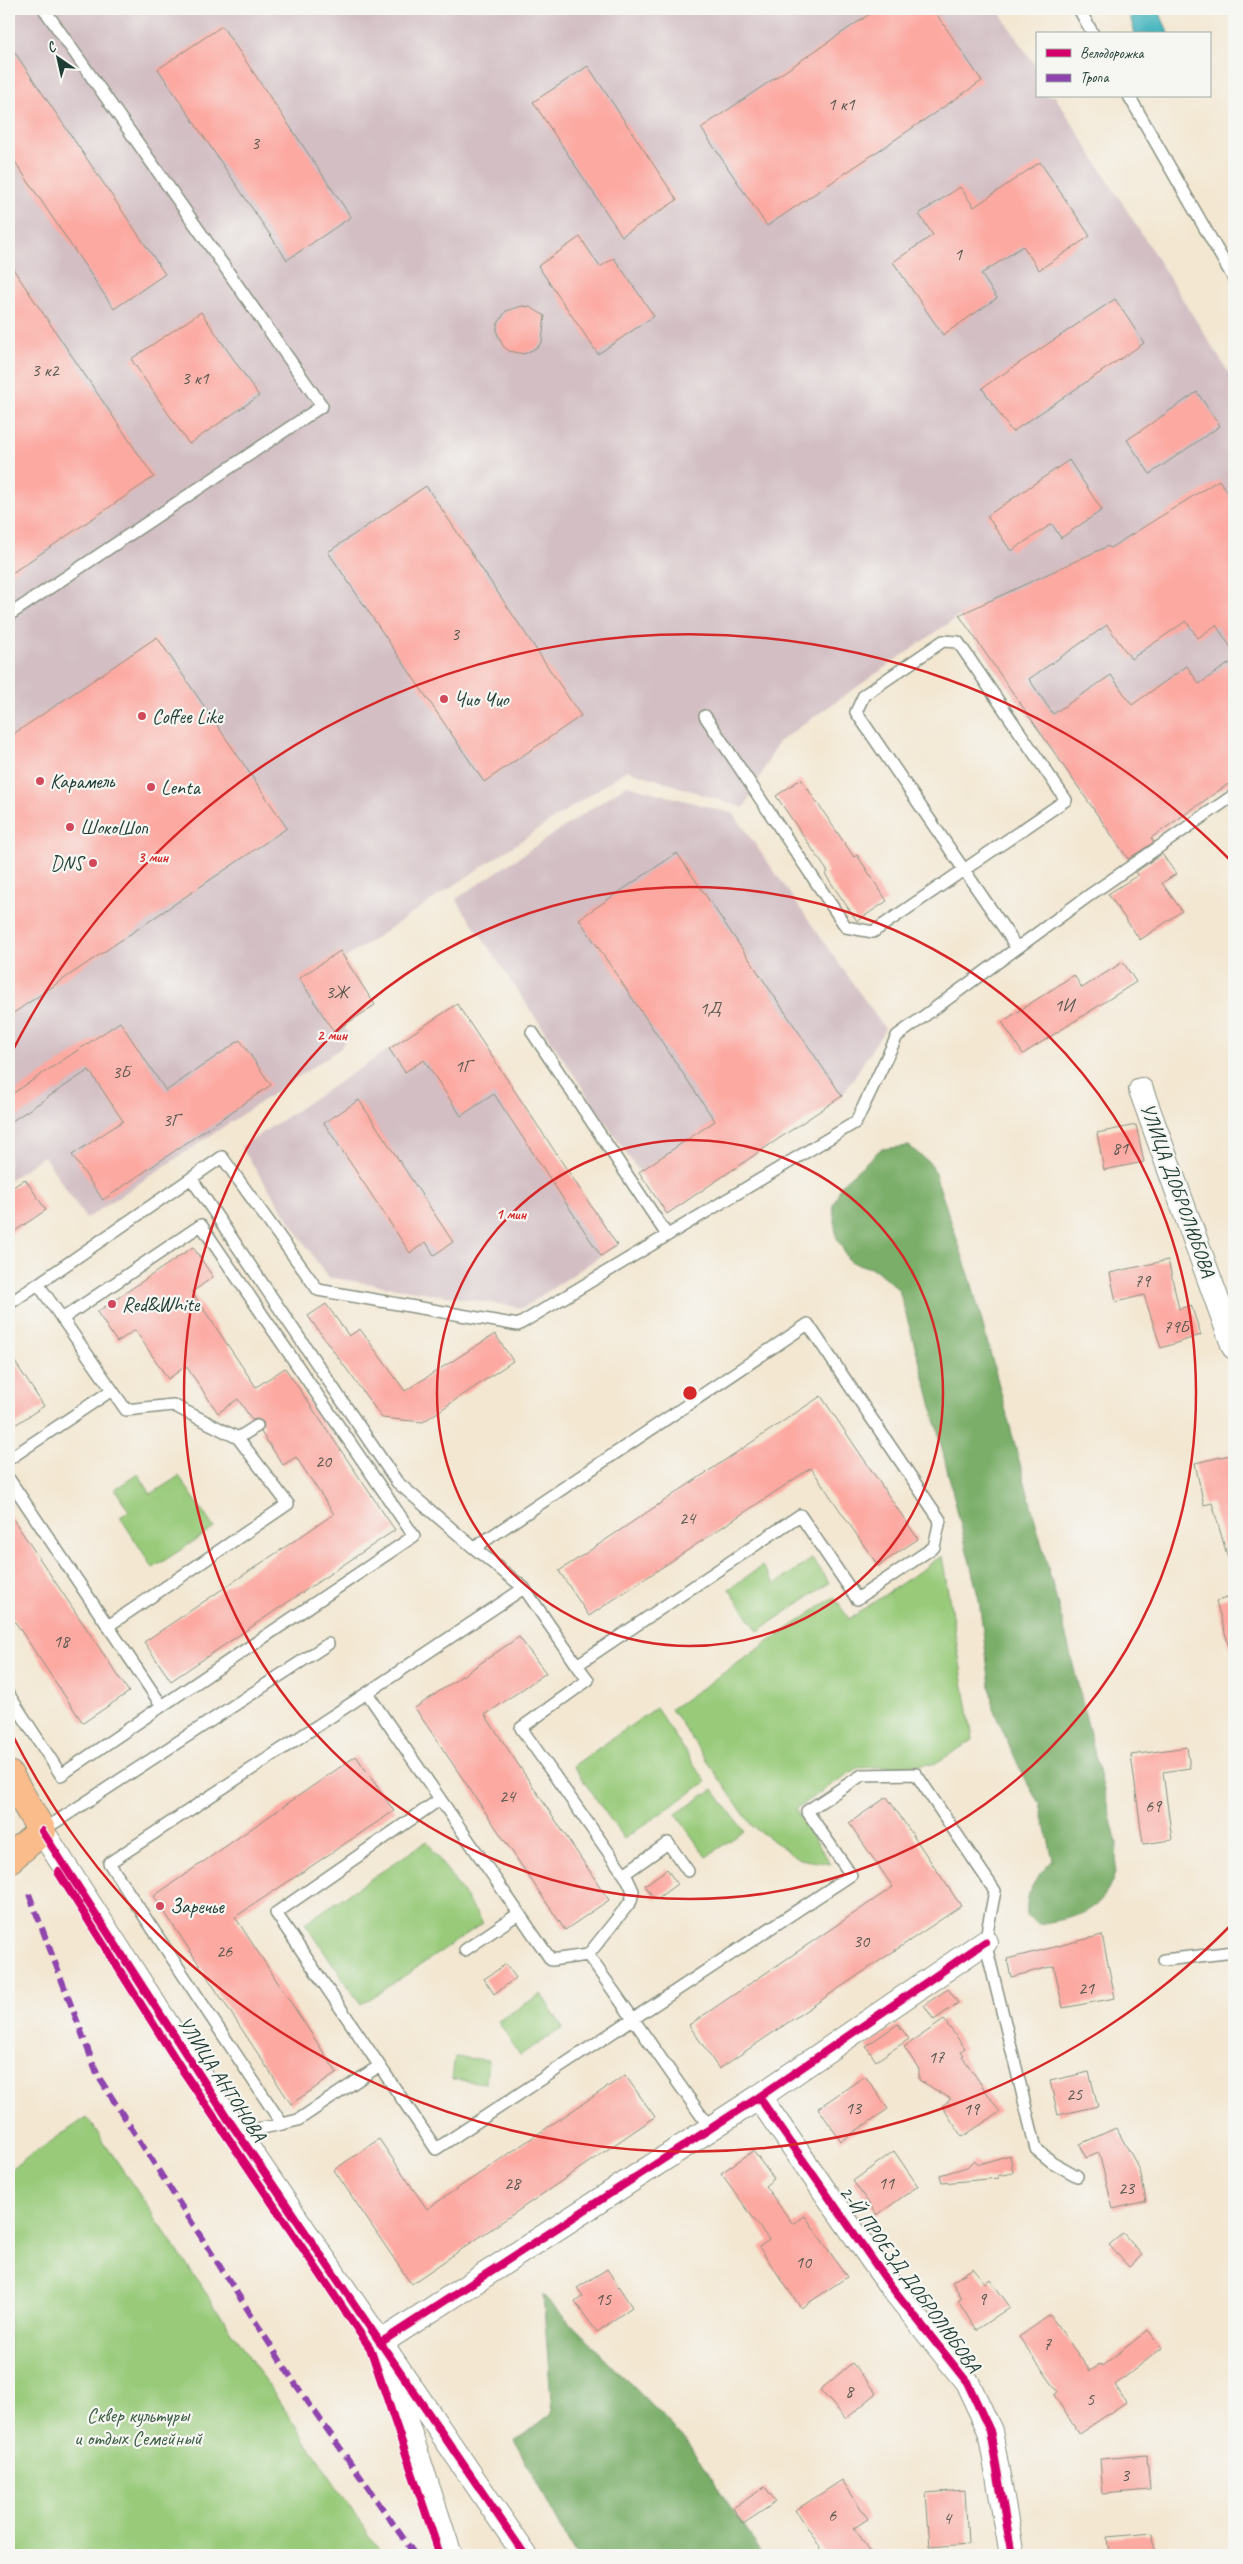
<svg xmlns="http://www.w3.org/2000/svg" width="1243" height="2564" viewBox="0 0 1243 2564" font-family="Caveat,sans-serif">
  <rect width="100%" height="100%" fill="#f6f6f2"/>
  <filter id="ink" filterUnits="userSpaceOnUse"><feTurbulence type="fractalNoise" baseFrequency=".02" numOctaves="2"/><feDisplacementMap in="SourceGraphic" scale="10" xChannelSelector="R" yChannelSelector="G"/><feConvolveMatrix kernelMatrix="1 2 1 2 8 2 1 2 1" color-interpolation-filters="sRGB"/></filter>
  <filter id="wash" filterUnits="userSpaceOnUse"><feTurbulence type="fractalNoise" baseFrequency=".0096" numOctaves="4" result="noise"/><feDisplacementMap in="SourceGraphic" scale="20" xChannelSelector="R" yChannelSelector="G"/><feGaussianBlur stdDeviation="1.12" result="paint"/><feColorMatrix in="noise" values="0 0 0 0 0 0 0 0 0 0 0 0 0 0 0 0 0 1.4 0 .05"/><feComposite in="paint" operator="in"/></filter>
  <g filter="url(#wash)">
    <rect width="100%" height="100%" fill="#f3e7d2"/>
    <path fill="#d2bec3" d="M 9,9 L 997,9 L 1037,68 L 1037,96 L 1055,96 L 1234,381 L 1234,780 L 1125,856 L 959,616 L 778,742 L 744,808 L 627,770 L 314,979 L 348,1033 L 341,1048 L 86,1219 L 44,1156 L 9,1180 Z
      M 627,785 L 734,814 L 885,1029 L 842,1096 L 667,1214 L 456,899 Z
      M 457,1004 L 617,1245 L 523,1308 L 327,1277 L 241,1147 Z"/>
    <path fill="#98ca79" stroke="#5c8456" d="M 138,1474 L 151,1494 L 179,1476 L 214,1528 L 153,1568 L 120,1517 L 129,1511 L 115,1489 Z
      M 942,1556 L 973,1740 L 934,1764 L 857,1768 L 795,1809 L 831,1864 L 799,1859 L 752,1826 L 671,1709 L 834,1597 L 849,1619 Z
      M 812,1559 L 829,1583 L 758,1631 L 729,1589 L 762,1566 L 775,1584 Z
      M 656,1708 L 706,1782 L 624,1839 L 573,1766 Z
      M 713,1789 L 744,1831 L 706,1857 L 676,1814 Z
      M 427,1841 L 483,1923 L 361,2005 L 305,1923 Z
      M 541,1994 L 563,2028 L 520,2055 L 498,2021 Z
      M 455,2057 L 488,2060 L 486,2083 L 452,2079 Z
      M 87,2117 L 383,2555 L 9,2555 L 9,2170 Z"/>
    <path fill="#7aae69" stroke="#4c764e" d="M 909,1146 L 932,1165 L 971,1281 L 1063,1624 L 1117,1844 C 1116,1855 1117,1869 1113,1879 C 1100,1915 1072,1918 1038,1924 L 1027,1917 C 1025,1889 1035,1880 1053,1860 L 1040,1803 L 1025,1780 L 993,1709 L 979,1600 L 929,1395 L 899,1290 L 876,1270 L 849,1261 L 836,1236 L 833,1205 L 842,1184 L 881,1149 Z
      M 543,2295 L 684,2438 L 763,2555 L 576,2555 L 515,2442 L 552,2413 Z"/>
    <path fill="#46b5bd" stroke="#327978" d="M 1118,9 L 1158,9 L 1169,34 L 1135,34 L 1130,16 L 1126,11 Z"/>
    <g id="blocks">
      <path fill="#fca9a1" d="M 877,9 L 933,9 L 982,81 L 767,226 L 701,128 Z
        M 222,26 L 351,217 L 287,260 L 158,69 Z
        M 9,44 L 165,274 L 114,309 L 9,153 Z
        M 588,66 L 677,200 L 622,236 L 533,102 Z
        M 1040,162 L 1090,236 L 1039,270 L 1023,246 L 981,274 L 997,298 L 943,335 L 893,262 L 933,235 L 919,214 L 960,187 L 974,207 Z
        M 580,237 L 600,267 L 614,258 L 654,316 L 598,354 L 538,266 Z
        M 9,263 L 154,477 L 9,575 Z
        M 1115,299 L 1144,343 L 1012,432 L 982,388 Z
        M 522,306 L 530,307 L 545,316 L 542,342 L 538,347 L 524,354 L 509,351 L 503,346 L 497,333 L 497,325 L 506,311 Z
        M 201,312 L 259,396 L 189,444 L 131,359 Z
        M 1197,392 L 1220,426 L 1150,474 L 1127,440 Z
        M 1069,460 L 1102,510 L 1061,538 L 1052,524 L 1011,551 L 987,516 Z
        M 1219,480 L 1234,502 L 1234,652 L 1216,625 L 1198,638 L 1186,621 L 1131,659 L 1107,625 L 1029,679 L 1053,714 L 1111,675 L 1132,705 L 1187,666 L 1199,684 L 1234,660 L 1234,780 L 1151,838 L 1154,842 L 1128,859 L 959,615 L 1108,546 L 1110,548 Z
        M 426,486 L 581,716 L 484,782 L 328,552 Z
        M 157,637 L 287,828 L 9,1016 L 9,737 Z
        M 801,779 L 854,857 L 857,855 L 887,901 L 857,921 L 825,874 L 828,872 L 776,796 Z
        M 677,853 L 842,1096 L 667,1214 L 639,1172 L 715,1121 L 579,919 Z
        M 1162,854 L 1176,874 L 1162,883 L 1182,911 L 1140,940 L 1108,894 L 1138,875 L 1136,872 Z
        M 340,951 L 375,1005 L 334,1032 L 299,978 Z
        M 1123,962 L 1136,982 L 1023,1054 L 1002,1022 L 1074,975 L 1082,988 Z
        M 457,1004 L 617,1245 L 601,1256 L 494,1094 L 461,1116 L 424,1060 L 405,1072 L 389,1049 Z
        M 120,1022 L 166,1091 L 240,1040 L 271,1085 L 103,1200 L 72,1155 L 123,1121 L 89,1070 L 9,1123 L 9,1096 Z
        M 359,1100 L 453,1242 L 434,1255 L 426,1242 L 410,1253 L 324,1123 Z
        M 1136,1125 L 1144,1162 L 1104,1170 L 1097,1133 Z
        M 25,1179 L 46,1210 L 9,1235 L 9,1190 Z
        M 193,1247 L 213,1277 L 192,1292 L 256,1387 L 285,1368 L 395,1530 L 171,1681 L 144,1642 L 334,1514 L 296,1457 L 283,1465 L 261,1432 L 264,1426 L 263,1422 L 257,1419 L 252,1420 L 238,1399 L 218,1413 L 186,1366 L 168,1379 L 135,1330 L 117,1342 L 97,1312 Z
        M 1168,1260 L 1179,1309 L 1191,1305 L 1201,1335 L 1161,1348 L 1144,1295 L 1116,1302 L 1110,1273 Z
        M 326,1304 L 349,1336 L 360,1329 L 405,1391 L 495,1334 L 513,1361 L 423,1422 L 382,1418 L 308,1316 Z
        M 9,1353 L 44,1406 L 9,1429 Z
        M 821,1396 L 918,1539 L 878,1566 L 811,1468 L 589,1616 L 559,1571 Z
        M 1234,1454 L 1234,1562 L 1229,1562 L 1212,1503 L 1204,1505 L 1195,1463 Z
        M 9,1513 L 129,1692 L 83,1723 L 9,1613 Z
        M 1234,1596 L 1234,1646 L 1229,1647 L 1216,1601 Z
        M 519,1637 L 546,1673 L 485,1715 L 609,1900 L 565,1930 L 415,1708 Z
        M 1187,1747 L 1190,1768 L 1163,1772 L 1172,1840 L 1143,1844 L 1131,1755 Z
        M 356,1756 L 394,1811 L 235,1917 L 337,2073 L 291,2104 L 154,1896 Z
        M 887,1797 L 961,1906 L 719,2069 L 689,2025 L 893,1887 L 849,1823 Z
        M 667,1869 L 677,1884 L 655,1900 L 645,1885 Z
        M 1102,1935 L 1115,1998 L 1063,2008 L 1054,1966 L 1011,1977 L 1007,1959 Z
        M 506,1964 L 516,1978 L 494,1994 L 484,1979 Z
        M 948,1989 L 958,2003 L 934,2020 L 924,2005 Z
        M 944,2020 L 965,2048 L 961,2051 L 964,2055 L 962,2056 L 1000,2112 L 962,2137 L 942,2106 L 951,2099 L 919,2080 L 919,2069 L 904,2047 Z
        M 898,2024 L 909,2039 L 876,2061 L 866,2046 Z
        M 1089,2072 L 1098,2106 L 1058,2115 L 1050,2081 Z
        M 625,2075 L 655,2117 L 411,2284 L 334,2170 L 379,2139 L 427,2209 Z
        M 865,2076 L 888,2109 L 841,2141 L 818,2108 Z
        M 1116,2128 L 1140,2170 L 1146,2201 L 1113,2209 L 1099,2153 L 1086,2158 L 1080,2144 Z
        M 753,2151 L 774,2179 L 765,2186 L 793,2224 L 805,2216 L 847,2277 L 801,2308 L 759,2247 L 769,2240 L 721,2173 Z
        M 894,2151 L 918,2186 L 877,2215 L 853,2181 Z
        M 1010,2155 L 1013,2173 L 997,2176 L 999,2178 L 942,2183 L 940,2175 L 967,2167 L 974,2160 L 979,2164 Z
        M 1123,2233 L 1142,2255 L 1129,2267 L 1109,2245 Z
        M 973,2268 L 985,2283 L 990,2279 L 1010,2307 L 976,2330 L 958,2301 L 962,2298 L 952,2282 Z
        M 607,2269 L 632,2307 L 597,2332 L 575,2302 L 583,2296 L 577,2288 Z
        M 1050,2315 L 1090,2371 L 1101,2364 L 1102,2366 L 1148,2330 L 1162,2348 L 1115,2385 L 1126,2402 L 1079,2434 L 1054,2395 L 1058,2392 L 1019,2337 Z
        M 852,2363 L 877,2393 L 846,2419 L 820,2390 Z
        M 1147,2455 L 1150,2490 L 1103,2494 L 1100,2459 Z
        M 842,2480 L 868,2519 L 854,2528 L 873,2555 L 825,2555 L 796,2510 Z
        M 765,2487 L 776,2502 L 743,2524 L 733,2508 Z
        M 965,2490 L 968,2544 L 930,2547 L 926,2493 Z
        M 1153,2533 L 1155,2555 L 1109,2555 L 1107,2537 Z"/>
    </g>
  </g>
  <g filter="url(#ink)">
    <use href="#blocks" fill-opacity="0" stroke="#899283" stroke-width="1"/>
    <g fill="none" stroke-linecap="round" stroke-linejoin="round">
      <defs>
        <path id="service" d="M 1079,9 L 1093,34
          M 1129,96 L 1234,279
          M 9,615 L 322,406 L 44,9
          M 705,716 L 846,927 L 873,932 L 1066,800 L 958,642 L 943,641 L 864,695 L 856,712 L 1010,937 L 1016,948
          M 532,1032 L 667,1235
          M 191,1178 L 397,1482 L 474,1548 L 808,1324 L 940,1520 L 934,1547 L 857,1599 L 800,1515 L 577,1665 L 524,1588 L 474,1548
          M 9,1304 L 222,1157 L 318,1290 L 518,1325 L 856,1122 L 897,1036 L 1091,894 L 1234,795
          M 62,1319 L 201,1225 L 414,1536 L 162,1706
          M 238,1438 L 257,1426
          M 9,1459 L 112,1390
          M 9,1479 L 108,1626 L 288,1504 L 238,1438 L 173,1405 L 126,1410 L 38,1284
          M 367,1693 L 524,1588
          M 9,1695 L 61,1775 L 162,1706 L 108,1626
          M 439,1800 L 276,1913 L 436,2149 L 851,1875 L 807,1811 L 862,1775 L 916,1774 L 995,1891 L 985,1942 L 1036,2149 L 1052,2162 L 1077,2176
          M 42,1831 L 328,1644
          M 624,1874 L 668,1843 L 688,1871
          M 465,1950 L 518,1914
          M 588,1955 L 710,2128
          M 1164,1960 L 1234,1952
          M 282,2124 L 298,2120 L 379,2066
          M 237,2133 L 282,2124 L 109,1863 L 367,1693 L 551,1960 L 588,1955 L 631,1901 L 633,1891 L 628,1880 L 521,1728 L 588,1680 L 577,1665"/>
        <path id="minor" d="M 1141,1090 L 1234,1347
          M 42,1831 L 228,2119 L 525,2555
          M 759,2097 L 890,2285 L 967,2382 L 990,2431 L 1012,2555
          M 380,2343 L 759,2097 L 985,1942
          M 389,2371 L 450,2555"/>
        <path id="primary" d="M 9,1775 L 42,1831 L 9,1859"/>
      </defs>
      <use href="#service" stroke="#899283" stroke-width="14"/>
      <use href="#minor" stroke="#899283" stroke-width="26"/>
      <use href="#primary" stroke="#899283" stroke-width="30"/>
      <use href="#service" stroke="#fff" stroke-width="11"/>
      <use href="#minor" stroke="#fff" stroke-width="24"/>
      <use href="#primary" stroke="#f9bc8a" stroke-width="28"/>
      <path stroke="#8e44ad" stroke-width="6" stroke-dasharray="12 6" stroke-linecap="butt" d="M 29,1894 L 98,2076 L 294,2382 L 415,2555"/>
      <defs>
        <path id="cycleway" d="M 42,1831 L 228,2119 L 525,2555
          M 58,1872 L 181,2068 L 370,2348 L 440,2555
          M 759,2097 L 890,2285 L 967,2382 L 990,2431 L 1012,2555
          M 380,2343 L 759,2097 L 985,1942"/>
      </defs>
      <use href="#cycleway" stroke="#f6f6f2" stroke-width="11"/>
      <use href="#cycleway" stroke="#d6006c" stroke-width="8"/>
    </g>
  </g>
  <g fill="none" stroke="#d62828" stroke-width="2.5">
    <circle cx="690" cy="1393" r="253"/>
    <circle cx="690" cy="1393" r="506"/>
    <path d="M1231 1925A759 759 0 0 1 11 1732M11 1054A759 759 0 0 1 1231 861"/>
  </g>
  <g fill="#d1495b" stroke="#f6f6f2" stroke-width="2">
    <circle cx="444" cy="699" r="5"/>
    <circle cx="142" cy="716" r="5"/>
    <circle cx="40" cy="781" r="5"/>
    <circle cx="151" cy="787" r="5"/>
    <circle cx="70" cy="827" r="5"/>
    <circle cx="93" cy="863" r="5"/>
    <circle cx="112" cy="1304" r="5"/>
    <circle cx="160" cy="1906" r="5"/>
  </g>
  <g text-anchor="middle" dominant-baseline="central" stroke-width="4.5" stroke-linejoin="round" paint-order="stroke">
    <g font-size="18" fill="#56584f">
      <text x="841" y="104">1 к1</text>
      <text x="255" y="143">3</text>
      <text x="958" y="254">1</text>
      <text x="45" y="370">3 к2</text>
      <text x="195" y="378">3 к1</text>
      <text x="455" y="634">3</text>
      <text x="337" y="992">3Ж</text>
      <text x="1064" y="1005">1И</text>
      <text x="710" y="1008">1Д</text>
      <text x="463" y="1066">1Г</text>
      <text x="121" y="1072">3Б</text>
      <text x="171" y="1120">3Г</text>
      <text x="1120" y="1148">81</text>
      <text x="1142" y="1281">79</text>
      <text x="1176" y="1327">79Б</text>
      <text x="323" y="1461">20</text>
      <text x="687" y="1518">24</text>
      <text x="61" y="1641">18</text>
      <text x="507" y="1796">24</text>
      <text x="1153" y="1806">69</text>
      <text x="861" y="1941">30</text>
      <text x="224" y="1951">26</text>
      <text x="1086" y="1988">21</text>
      <text x="936" y="2057">17</text>
      <text x="1074" y="2094">25</text>
      <text x="853" y="2108">13</text>
      <text x="971" y="2109">19</text>
      <text x="512" y="2183">28</text>
      <text x="886" y="2183">11</text>
      <text x="1126" y="2188">23</text>
      <text x="803" y="2262">10</text>
      <text x="603" y="2299">15</text>
      <text x="982" y="2299">9</text>
      <text x="1047" y="2344">7</text>
      <text x="849" y="2391">8</text>
      <text x="1090" y="2399">5</text>
      <text x="1125" y="2475">3</text>
      <text x="832" y="2515">6</text>
      <text x="947" y="2518">4</text>
    </g>
    <g font-size="20" fill="#1f3d34" stroke="#f6f6f2" text-anchor="start">
      <text x="454" y="699">Чио Чио</text>
      <text x="152" y="716">Coffee Like</text>
      <text x="50" y="781">Карамель</text>
      <text x="161" y="787">Lenta</text>
      <text x="80" y="827">ШокоШоп</text>
      <text x="83" y="863" text-anchor="end">DNS</text>
      <text x="122" y="1304">Red&amp;White</text>
      <text x="170" y="1906">Заречье</text>
    </g>
    <g font-size="20" fill="#1f3d34" stroke="#f6f6f2">
      <text transform="translate(1178 1190) rotate(70)">УЛИЦА ДОБРОЛЮБОВА</text>
      <text transform="translate(222 2079) rotate(57)">УЛИЦА АНТОНОВА</text>
      <text transform="translate(910 2279) rotate(54)">2-Й ПРОЕЗД ДОБРОЛЮБОВА</text>
    </g>
    <g font-size="20" fill="#3d6045" stroke="#f6f6f2">
      <text x="138" y="2415">Сквер культуры<tspan x="138" dy="23">и отдых Семейный</tspan></text>
    </g>
  </g>
  <circle cx="690" cy="1393" r="8" fill="#d62828" stroke="#f6f6f2" stroke-width="2.5"/>
  <g font-size="15" text-anchor="middle" font-weight="bold" fill="#d62828" stroke="#f6f6f2" stroke-width="4.5" stroke-linejoin="round" paint-order="stroke">
    <text x="153" y="862">3 мин</text>
    <text x="332" y="1040">2 мин</text>
    <text x="511" y="1219">1 мин</text>
  </g>
  <rect width="1243" height="2564" fill="none" stroke="#f6f6f2" stroke-width="30"/>
  <rect x="1036" y="32" width="175" height="65" fill="#f6f6f2" stroke="#a0aca6"/>
  <rect x="1046" y="49" width="25" height="8" fill="#d6006c" stroke="#a0aca6"/>
  <text x="1080" y="58" font-size="15" fill="#1f3d34">Велодорожка</text>
  <rect x="1046" y="74" width="25" height="8" fill="#8e44ad" stroke="#a0aca6"/>
  <text x="1080" y="82" font-size="15" fill="#1f3d34">Тропа</text>
  <g transform="translate(58 58) rotate(326)" stroke="#f6f6f2" stroke-width="4" paint-order="stroke">
  <path d="M0-4L9 19L0 12L-9 19Z" fill="#1f3d34"/>
  <text y="-8" font-size="14" font-weight="bold" text-anchor="middle" fill="#1f3d34">С</text>
  </g>
</svg>
